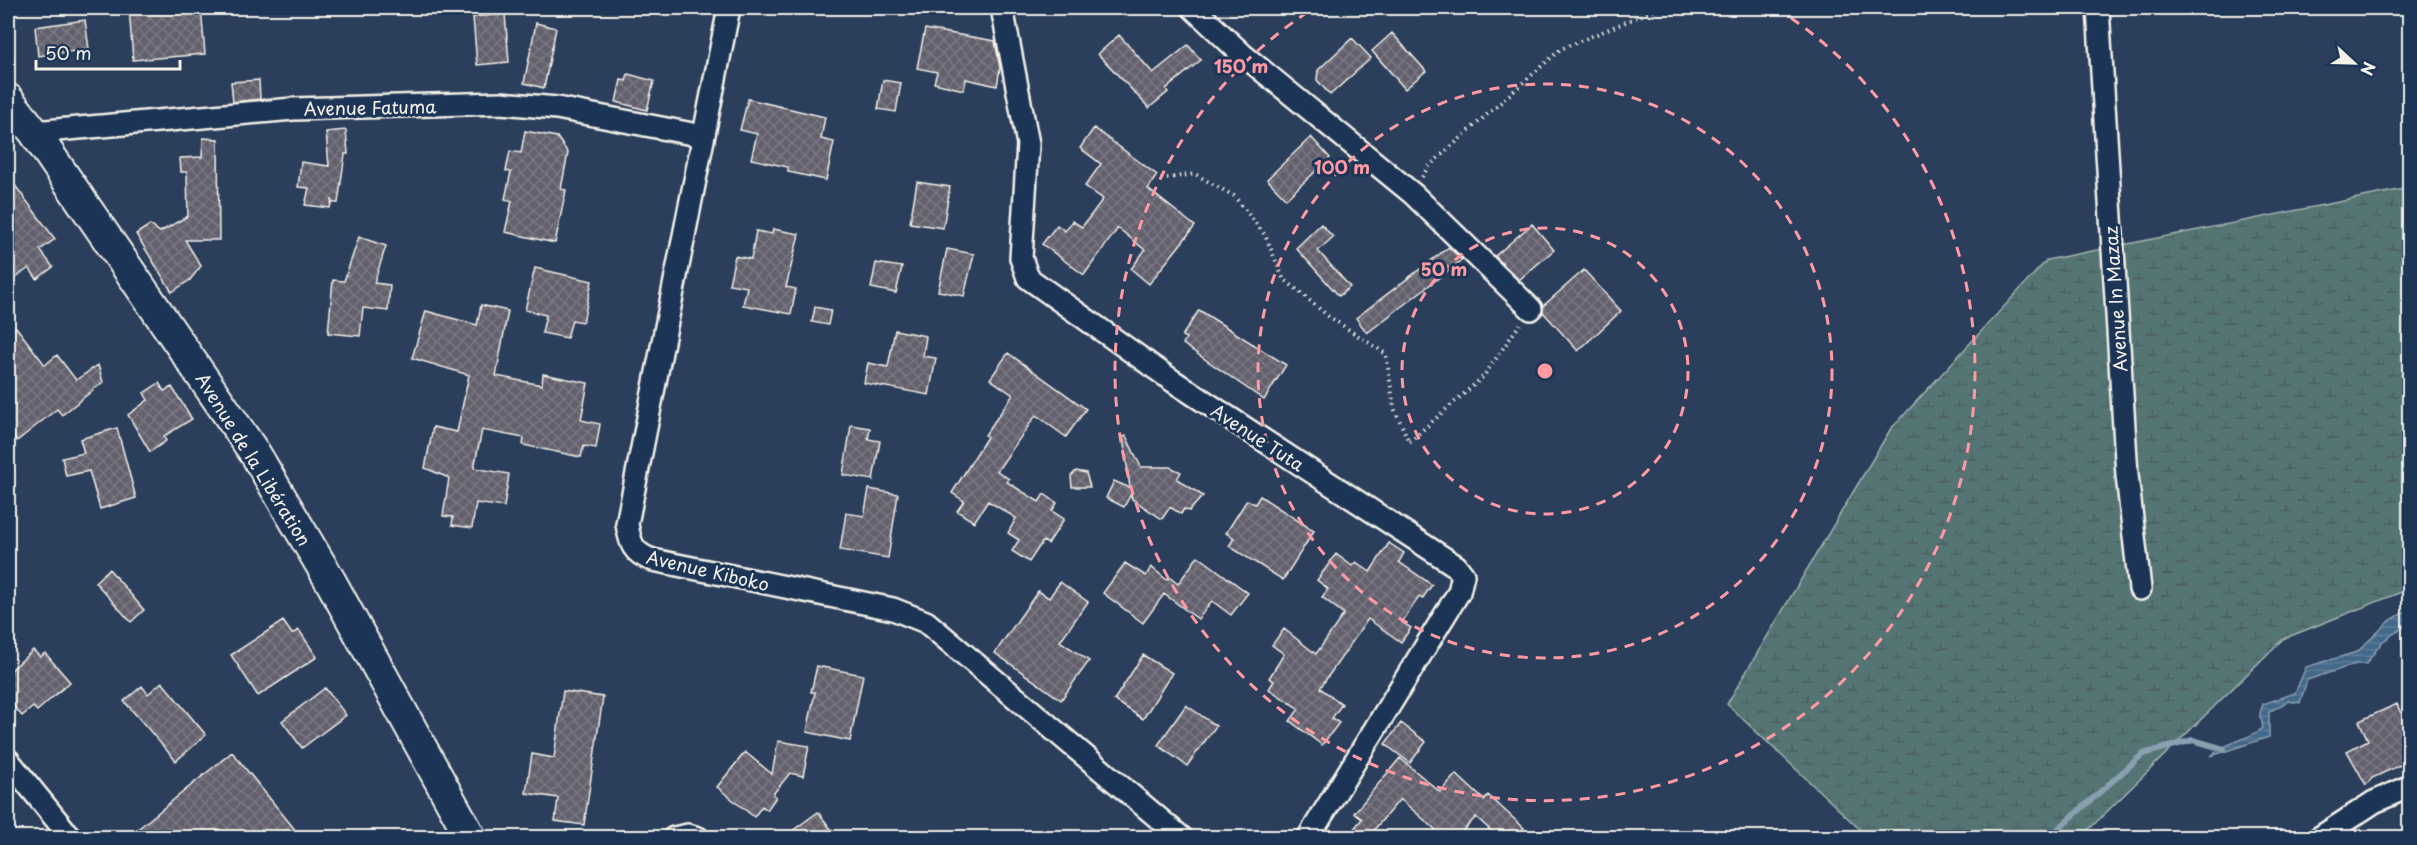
<svg xmlns="http://www.w3.org/2000/svg" width="2417" height="845" viewBox="0 0 2417 845" font-family="'Playpen Sans',sans-serif">
  <defs>
    <pattern id="wetland-marsh" width="20" height="14" patternUnits="userSpaceOnUse" patternTransform="scale(1.5)"><rect width="20" height="14" fill="#547575"/><path d="M1 5h8M5 5V1M11 12h8M15 12V8" fill="none" stroke="#4e5e5e"/></pattern>
    <pattern id="water-rules" width="6" height="5" patternUnits="userSpaceOnUse" patternTransform="scale(1.5)"><rect width="6" height="5" fill="#43688a"/><path d="M0 2.5h6" fill="none" stroke="#5f7e9a"/></pattern>
    <pattern id="building-cross-hatch" width="8" height="8" patternUnits="userSpaceOnUse" patternTransform="scale(1.5)"><rect width="8" height="8" fill="#63616e"/><path d="M0 0l8 8M0 8l8-8" fill="none" stroke="#7a7883"/></pattern>
  </defs>
  <rect width="100%" height="100%" fill="#2b3e5c"/>
  <filter id="ink" filterUnits="userSpaceOnUse"><feTurbulence type="fractalNoise" baseFrequency=".0167" numOctaves="2"/><feDisplacementMap in="SourceGraphic" scale="12" xChannelSelector="R" yChannelSelector="G"/><feConvolveMatrix kernelMatrix="1 2 1 2 8 2 1 2 1" color-interpolation-filters="sRGB"/></filter>
  <g filter="url(#ink)">
    <path fill="url(#wetland-marsh)" stroke="#a4b3ae" stroke-width="1.5" d="M 2409,188 L 2409,589 L 2283,639 L 2081,837 L 1868,837 L 1727,704 L 1890,430 L 2047,260 Z"/>
    <path fill="url(#water-rules)" stroke="#8a9fb0" stroke-width="1.5" d="M 2409,609 L 2409,623 L 2382,642 L 2366,664 L 2356,664 L 2307,680 L 2300,703 L 2288,701 L 2269,712 L 2269,737 L 2211,756 C 2226,741 2247,741 2263,728 L 2260,713 L 2263,704 L 2295,693 L 2306,667 L 2357,652 L 2388,622 Z"/>
    <g fill="none" stroke-linecap="round" stroke-linejoin="round">
      <path stroke="#8a9fb0" stroke-width="6" d="M 2048,838 L 2143,754 L 2193,740 L 2224,749"/>
    </g>
    <path fill="url(#building-cross-hatch)" stroke="#f4f1e8" stroke-width="1.5" d="M 129,8 L 201,8 L 205,54 L 133,60 Z
      M 505,14 L 509,62 L 477,65 L 473,17 Z
      M 85,20 L 89,49 L 38,56 L 35,27 Z
      M 536,23 L 556,28 L 544,88 L 524,83 Z
      M 925,29 L 995,41 L 1000,68 L 997,86 L 966,79 L 964,90 L 934,83 L 937,72 L 917,68 Z
      M 1392,33 L 1426,71 L 1405,89 L 1372,51 Z
      M 1119,35 L 1153,73 L 1188,45 L 1201,60 L 1166,89 L 1168,92 L 1149,108 L 1098,54 Z
      M 1352,38 L 1371,58 L 1330,95 L 1317,80 L 1318,70 Z
      M 628,74 L 654,81 L 647,110 L 616,102 L 621,80 L 626,81 Z
      M 259,80 L 260,99 L 233,102 L 231,82 Z
      M 883,80 L 901,83 L 896,112 L 878,109 Z
      M 748,99 L 825,117 L 821,139 L 834,142 L 826,180 L 788,172 L 788,167 L 751,159 L 757,134 L 740,130 Z
      M 1094,128 L 1157,175 L 1148,189 L 1195,226 L 1149,284 L 1131,269 L 1145,250 L 1118,228 L 1084,275 L 1042,244 L 1057,225 L 1065,231 L 1072,221 L 1082,227 L 1103,199 L 1085,186 L 1101,164 L 1080,148 Z
      M 346,130 L 348,154 L 345,154 L 338,203 L 332,203 L 332,199 L 330,208 L 305,205 L 309,188 L 298,187 L 301,162 L 329,166 L 326,132 Z
      M 525,131 L 557,137 L 568,153 L 561,189 L 566,190 L 555,243 L 505,232 L 512,201 L 505,199 L 511,172 L 506,171 L 510,151 L 521,153 Z
      M 1311,137 L 1330,158 L 1286,199 L 1267,179 Z
      M 203,138 L 218,139 L 219,240 L 185,240 L 201,266 L 190,280 L 172,292 L 136,234 L 150,225 L 160,232 L 188,216 L 187,172 L 181,172 L 180,158 L 202,157 Z
      M 8,176 L 55,239 L 40,250 L 53,267 L 37,279 L 29,268 L 8,283 Z
      M 917,182 L 950,187 L 943,228 L 910,223 Z
      M 1321,224 L 1333,237 L 1318,251 L 1350,287 L 1339,296 L 1296,248 Z
      M 1532,224 L 1554,250 L 1519,280 L 1495,256 Z
      M 773,229 L 799,234 L 786,287 L 796,289 L 791,314 L 743,305 L 747,287 L 729,284 L 735,256 L 751,259 L 756,231 L 772,234 Z
      M 359,237 L 386,246 L 374,283 L 390,285 L 388,311 L 363,308 L 360,336 L 328,333 L 333,280 L 344,281 Z
      M 1449,247 L 1462,260 L 1367,333 L 1356,318 Z
      M 947,249 L 974,254 L 964,296 L 938,291 Z
      M 876,263 L 902,267 L 896,293 L 871,288 Z
      M 535,268 L 592,281 L 583,322 L 572,320 L 567,338 L 542,333 L 546,315 L 525,310 Z
      M 1584,270 L 1621,311 L 1578,351 L 1543,312 L 1543,306 Z
      M 481,305 L 508,311 L 496,376 L 542,385 L 543,374 L 588,383 L 581,420 L 600,424 L 596,448 L 584,446 L 581,457 L 523,445 L 524,438 L 482,430 L 474,468 L 509,474 L 504,507 L 476,503 L 472,528 L 452,525 L 453,517 L 443,516 L 449,478 L 425,468 L 433,427 L 457,432 L 469,375 L 412,358 L 426,311 L 477,325 Z
      M 815,307 L 831,310 L 828,325 L 812,322 Z
      M 1199,310 L 1286,365 L 1264,400 L 1183,344 L 1186,338 L 1182,336 Z
      M 16,327 L 45,365 L 57,355 L 76,380 L 98,365 L 103,382 L 62,415 L 57,409 L 17,441 L 8,429 L 8,333 Z
      M 895,330 L 926,336 L 923,356 L 936,358 L 929,395 L 864,383 L 868,363 L 888,367 Z
      M 1008,353 L 1086,409 L 1066,437 L 1036,415 L 997,471 L 1009,479 L 1007,482 L 1039,502 L 1044,494 L 1057,503 L 1052,511 L 1064,519 L 1048,544 L 1043,541 L 1029,562 L 1012,551 L 1019,540 L 1008,533 L 1016,518 L 988,501 L 974,522 L 957,511 L 964,501 L 952,493 L 987,437 L 985,435 L 1013,395 L 990,379 Z
      M 159,383 L 164,391 L 172,387 L 192,419 L 164,436 L 166,441 L 150,452 L 128,415 L 148,400 L 144,393 Z
      M 851,425 L 870,428 L 868,439 L 880,441 L 873,480 L 843,475 Z
      M 117,428 L 136,498 L 100,509 L 89,471 L 66,476 L 62,458 L 84,453 L 80,439 Z
      M 1126,436 L 1141,467 L 1170,467 L 1181,472 L 1177,479 L 1203,496 L 1189,511 L 1184,509 L 1181,514 L 1170,507 L 1162,519 L 1132,499 L 1131,494 L 1124,507 L 1106,498 L 1114,481 L 1130,488 L 1123,437 Z
      M 1076,471 L 1086,473 L 1090,487 L 1072,487 L 1071,476 Z
      M 869,489 L 898,494 L 888,558 L 840,550 L 846,513 L 864,516 Z
      M 1260,496 L 1314,531 L 1283,580 L 1229,546 L 1234,538 L 1226,533 L 1247,500 L 1255,504 Z
      M 1389,543 L 1404,553 L 1399,562 L 1432,585 L 1422,599 L 1419,597 L 1402,622 L 1411,628 L 1401,642 L 1368,619 L 1320,688 L 1342,704 L 1332,718 L 1339,723 L 1322,745 L 1290,721 L 1299,709 L 1269,689 L 1274,681 L 1269,678 L 1284,654 L 1272,645 L 1284,629 L 1316,654 L 1344,614 L 1322,597 L 1328,589 L 1317,580 L 1336,554 L 1352,566 L 1356,562 L 1370,572 Z
      M 1198,556 L 1248,593 L 1231,615 L 1212,601 L 1198,619 L 1164,594 L 1143,623 L 1103,593 L 1125,563 L 1146,576 L 1151,567 L 1167,580 L 1169,577 L 1178,584 Z
      M 109,569 L 144,610 L 131,622 L 95,582 Z
      M 1060,582 L 1088,602 L 1060,641 L 1089,661 L 1061,700 L 995,653 L 1038,591 L 1049,598 Z
      M 283,621 L 292,634 L 299,630 L 317,657 L 258,696 L 231,655 Z
      M 33,650 L 40,657 L 45,653 L 70,682 L 37,711 L 33,707 L 22,716 L 8,699 L 8,673 Z
      M 1143,655 L 1172,673 L 1143,719 L 1114,700 Z
      M 817,666 L 863,675 L 850,741 L 807,732 L 815,692 L 811,692 Z
      M 162,682 L 206,735 L 176,761 L 124,701 L 142,686 L 148,694 Z
      M 325,688 L 346,715 L 302,748 L 282,721 Z
      M 563,691 L 603,697 L 584,825 L 555,821 L 558,798 L 526,793 L 532,754 L 554,758 Z
      M 2397,704 L 2409,732 L 2409,761 L 2372,778 L 2366,785 L 2347,751 L 2368,740 L 2359,721 Z
      M 1186,705 L 1216,726 L 1187,766 L 1158,745 Z
      M 1401,723 L 1426,742 L 1410,763 L 1385,744 Z
      M 778,741 L 809,746 L 803,776 L 790,773 L 773,794 L 776,797 L 767,810 L 762,806 L 754,817 L 717,787 L 745,752 L 772,774 Z
      M 232,752 L 301,837 L 147,837 L 139,828 Z
      M 1400,758 L 1440,792 L 1456,774 L 1484,800 L 1488,795 L 1524,828 L 1515,837 L 1498,837 L 1476,817 L 1457,837 L 1430,837 L 1436,830 L 1400,799 L 1368,837 L 1347,837 L 1362,819 L 1354,813 Z
      M 818,812 L 837,837 L 784,837 Z"/>
    <g fill="none" stroke-linecap="round" stroke-linejoin="round">
      <defs>
        <path id="street" d="M 729,8 L 627,524 C 630,543 633,554 653,560 L 893,609 L 926,622 L 1182,838
          M 1002,8 L 1028,144 L 1021,258 L 1028,278 L 1173,381 L 1456,566 L 1463,575 L 1459,592 L 1308,838
          M 1193,8 L 1242,54 L 1413,194 L 1531,309
          M 2098,8 L 2127,475 L 2140,589
          M 34,132 L 293,109 L 501,103 L 557,108 L 703,136
          M 8,760 L 71,838
          M 674,838 L 688,835 L 698,838
          M 2319,838 L 2374,802 L 2410,786"/>
        <path id="secondary" d="M 8,99 L 34,132 L 256,455 L 331,582 L 471,838"/>
      </defs>
      <use href="#street" stroke="#f4f1e8" stroke-width="26"/>
      <use href="#secondary" stroke="#f4f1e8" stroke-width="34"/>
      <path stroke="#f4f1e8" stroke-width="4" stroke-dasharray="1.5 4.5" stroke-linecap="butt" d="M 1422,177 L 1428,167 L 1561,49 L 1659,8
        M 1161,179 L 1195,174 L 1234,196 L 1265,235 L 1283,278 L 1328,316 L 1386,354 L 1394,408 L 1409,442 L 1483,377 L 1520,324"/>
      <use href="#street" stroke="#1d3557" stroke-width="21"/>
      <use href="#secondary" stroke="#1d3557" stroke-width="30"/>
    </g>
  </g>
  <g fill="none" stroke="#ff9aa2" stroke-width="3" stroke-dasharray="10 8">
    <circle cx="1545" cy="371" r="143"/>
    <circle cx="1545" cy="371" r="287"/>
    <path d="M1776 8A430 430 0 1 1 1314 8"/>
  </g>
  <g text-anchor="middle" dominant-baseline="central" stroke-width="6" stroke-linejoin="round" paint-order="stroke">
    <g font-size="18" fill="#f4f1e8" stroke="#1d3557">
      <text transform="translate(370 107) rotate(-1)">Avenue Fatuma</text>
      <text transform="translate(2115 299) rotate(-94)">Avenue In Mazaz</text>
      <text transform="translate(1258 437) rotate(33)">Avenue Tuta</text>
      <text transform="translate(254 459) rotate(58)">Avenue de la Libération</text>
      <text transform="translate(708 570) rotate(13)">Avenue Kiboko</text>
    </g>
  </g>
  <circle cx="1545" cy="371" r="9" fill="#ff9aa2" stroke="#1d3557" stroke-width="3"/>
  <g font-size="18" text-anchor="middle" font-weight="bold" fill="#ff9aa2" stroke="#1d3557" stroke-width="6" stroke-linejoin="round" paint-order="stroke">
    <text x="1241" y="73">150 m</text>
    <text x="1342" y="174">100 m</text>
    <text x="1444" y="276">50 m</text>
  </g>
  <rect width="2417" height="845" fill="none" stroke="#1d3557" stroke-width="30"/>
  <rect x="15" y="15" width="2387" height="815" fill="none" stroke="#f4f1e8" stroke-width="2" filter="url(#ink)"/>
  <g transform="translate(2354 63) rotate(112)" stroke="#1d3557" stroke-width="4.5" paint-order="stroke">
  <path d="M0-4.5L10 22L0 15L-10 22Z" fill="#f4f1e8"/>
  <text y="-9" font-size="16" font-weight="bold" text-anchor="middle" fill="#f4f1e8">N</text>
  </g>
  <path d="M36 60v9h144v-9" fill="none" stroke="#f4f1e8" stroke-width="3"/>
  <text x="45" y="60" font-size="18" fill="#f4f1e8" stroke="#1d3557" stroke-width="4.5" paint-order="stroke">50 m</text>
</svg>
